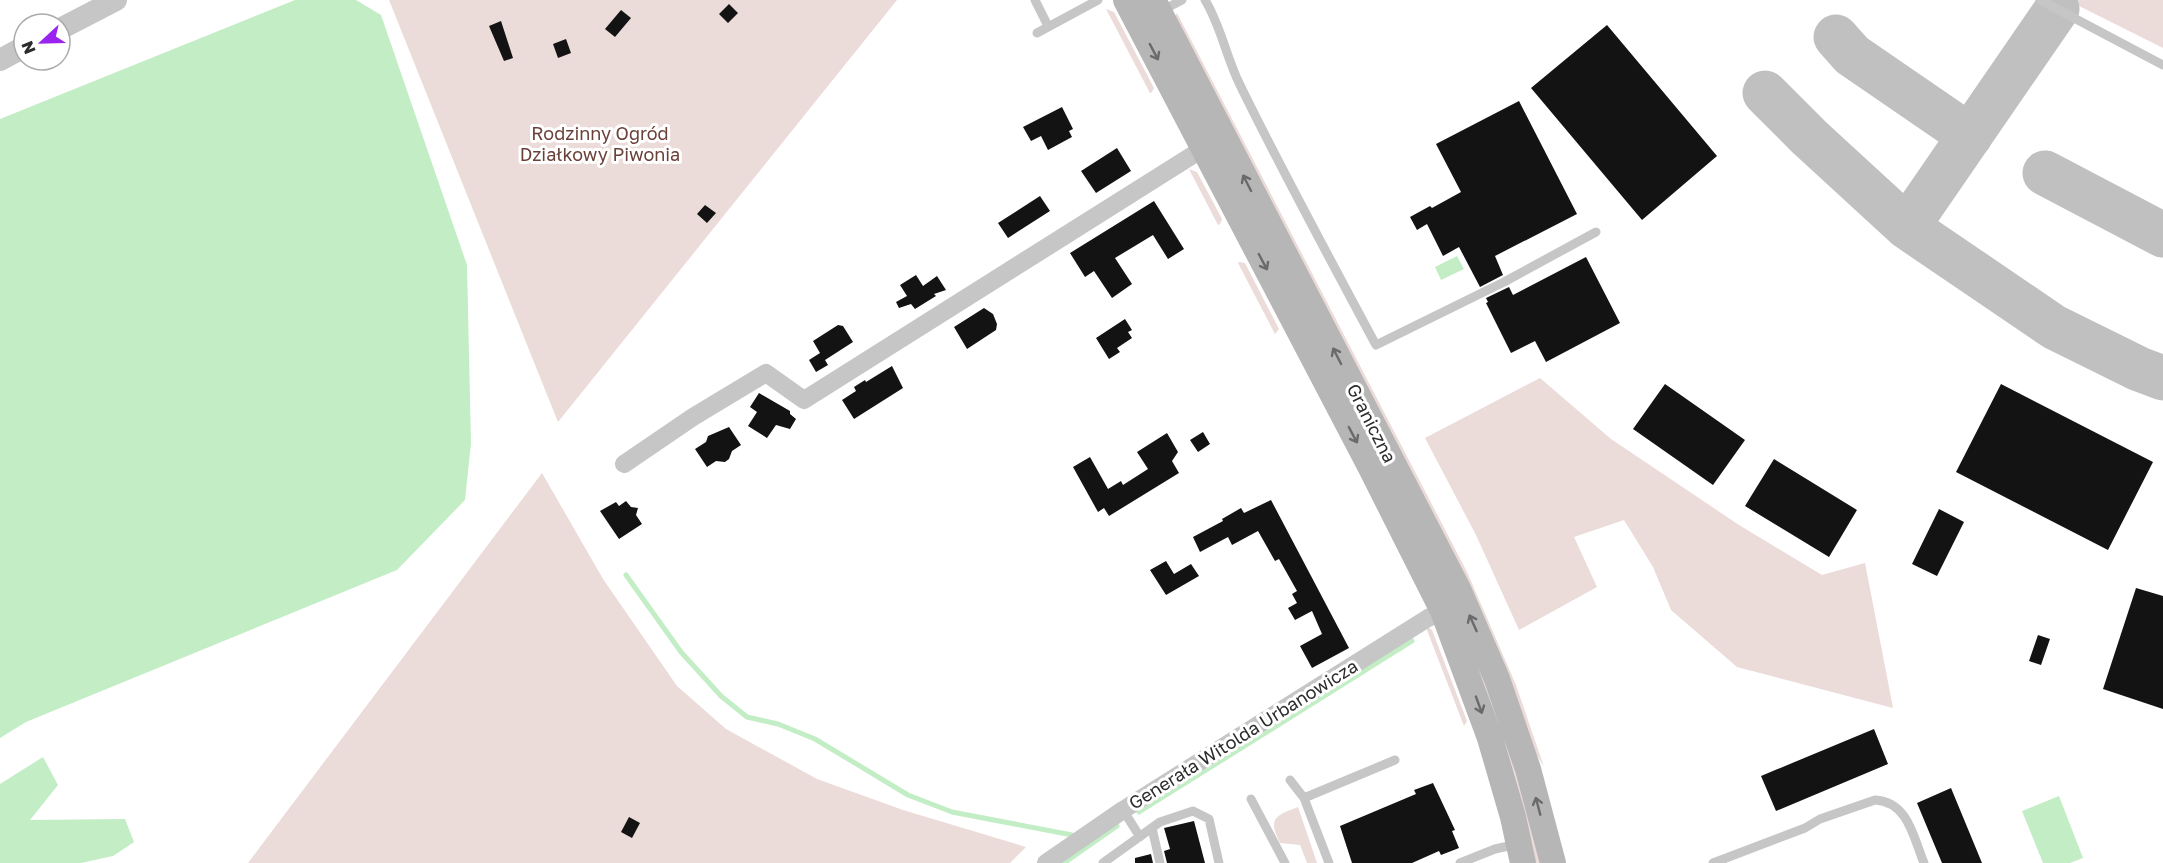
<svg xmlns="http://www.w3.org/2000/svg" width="2163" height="863" viewBox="0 0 2163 863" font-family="'Golos Text',sans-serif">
  <rect width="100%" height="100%" fill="#fff"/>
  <path fill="#ebdbd9" d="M 389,0 L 897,0 L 558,422 Z
    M 2067,0 L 2163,0 L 2163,48 Z
    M 1106,9 L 1114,12 L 1154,88 L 1152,92 L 1150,93 Z
    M 1177,13 L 1467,572 L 1516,685 L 1544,767 L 1532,747 L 1175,17 Z
    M 1189,169 L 1197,172 L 1222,219 L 1220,224 L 1218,225 Z
    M 1239,262 L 1245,263 L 1279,329 L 1275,334 L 1238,263 Z
    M 1540,378 L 1611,439 L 1739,525 L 1822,575 L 1865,563 L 1893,708 L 1737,667 L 1671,610 L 1653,567 L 1624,520 L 1574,537 L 1597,587 L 1519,630 L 1476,535 L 1425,438 Z
    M 542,473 L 603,579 L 677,686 L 726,729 L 817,779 L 903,810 L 1026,847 L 1010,863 L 248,863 Z
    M 1425,625 L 1432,630 L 1467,721 L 1464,726 Z
    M 1477,656 L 1497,707 L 1542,863 L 1534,863 L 1473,658 Z
    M 1298,807 L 1317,863 L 1307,863 L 1300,845 L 1280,843 C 1268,819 1274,816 1298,807 Z"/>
  <path fill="#c3edc5" d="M 295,0 L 356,0 L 381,15 L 467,265 L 471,443 L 465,500 L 397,570 L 26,722 L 0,738 L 0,119 Z
    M 1457,256 L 1464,269 L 1441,280 L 1435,267 Z
    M 43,757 L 58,785 L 30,820 L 125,819 L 134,842 L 113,856 L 81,863 L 0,863 L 0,784 Z
    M 2059,796 L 2083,858 L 2070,863 L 2043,863 L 2022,811 Z"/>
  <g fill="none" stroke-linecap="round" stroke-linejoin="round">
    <path stroke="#c3edc5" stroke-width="5" d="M 626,575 L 681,652 L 721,696 L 747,717 L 778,724 L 815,739 L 908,795 L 952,812 L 1072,835
      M 1139,812 L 1412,641
      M 1064,863 L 1117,826"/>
    <path stroke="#c0c0c0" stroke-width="45" d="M 1836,37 L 1852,55 L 1970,136
      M 1765,93 L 1809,137 L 1907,227 L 2054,327 L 2139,369 L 2163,378
      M 2045,173 L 2163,235
      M 1907,227 L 2057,9"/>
  </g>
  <path fill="#131313" d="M 729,4 L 738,13 L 728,23 L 719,14 Z
    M 621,10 L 631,18 L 615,37 L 605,29 Z
    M 501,21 L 513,58 L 504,61 L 489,26 Z
    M 1607,25 L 1717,156 L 1642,220 L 1531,88 Z
    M 566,39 L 571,53 L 558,58 L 553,44 Z
    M 1519,101 L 1577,214 L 1495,256 L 1503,275 L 1480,287 L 1459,247 L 1443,256 L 1427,224 L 1417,230 L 1410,217 L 1430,206 L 1432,208 L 1461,192 L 1436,144 Z
    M 1062,107 L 1073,129 L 1069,131 L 1072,137 L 1048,150 L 1041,136 L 1031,141 L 1023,127 Z
    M 1117,148 L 1131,171 L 1096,193 L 1081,171 Z
    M 1040,196 L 1050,211 L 1008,238 L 998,223 Z
    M 1154,201 L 1184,249 L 1168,259 L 1153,235 L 1115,258 L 1132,284 L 1112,298 L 1094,271 L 1085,277 L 1070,253 Z
    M 705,205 L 716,213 L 707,223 L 697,214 Z
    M 1586,257 L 1620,323 L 1546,362 L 1535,341 L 1511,353 L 1486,303 L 1488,302 L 1486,298 L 1509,287 L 1513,295 Z
    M 916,275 L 923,286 L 937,276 L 946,290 L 934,294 L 936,296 L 915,309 L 911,304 L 899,308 L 896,302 L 907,296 L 900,285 Z
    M 984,308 L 993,314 L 997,324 L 996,330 L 967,349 L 954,327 Z
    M 1125,319 L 1132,330 L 1128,332 L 1132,338 L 1117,348 L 1120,352 L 1109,359 L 1096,338 Z
    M 838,325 L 843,326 L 853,342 L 825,360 L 828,365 L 816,372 L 809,360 L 820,353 L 813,341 Z
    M 892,366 L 903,388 L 854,419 L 842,400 L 856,391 L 854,387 L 865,380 L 866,382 Z
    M 1665,384 L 1745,440 L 1713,485 L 1633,429 Z
    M 2001,384 L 2153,462 L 2108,550 L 1956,472 Z
    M 759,393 L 790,411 L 790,414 L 796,419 L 790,429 L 776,425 L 767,438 L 748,426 L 757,412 L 750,407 Z
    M 729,427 L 741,445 L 732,451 L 729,459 L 725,462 L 716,461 L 707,467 L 695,449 L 706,442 L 708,436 Z
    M 1203,432 L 1210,444 L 1198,452 L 1190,440 Z
    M 1167,433 L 1178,452 L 1172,461 L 1179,473 L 1109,516 L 1104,508 L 1098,512 L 1073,467 L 1090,457 L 1108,489 L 1121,481 L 1123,485 L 1148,469 L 1137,452 Z
    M 1774,459 L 1857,510 L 1829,557 L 1745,506 Z
    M 1271,500 L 1349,648 L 1312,668 L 1300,646 L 1322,634 L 1312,611 L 1295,620 L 1288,608 L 1297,603 L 1292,594 L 1297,591 L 1279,559 L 1275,561 L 1258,531 L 1232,545 L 1228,537 L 1200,552 L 1193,537 L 1223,521 L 1222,519 L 1241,508 L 1244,513 Z
    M 626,501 L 631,507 L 638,508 L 636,515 L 642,524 L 619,539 L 600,511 L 616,502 L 619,506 Z
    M 1939,509 L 1964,522 L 1937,576 L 1912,564 Z
    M 1166,561 L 1174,574 L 1191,564 L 1199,576 L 1166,595 L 1150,570 Z
    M 2136,588 L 2163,596 L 2163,709 L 2103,689 Z
    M 2038,635 L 2050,639 L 2041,665 L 2029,661 Z
    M 1874,729 L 1888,764 L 1776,811 L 1761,776 Z
    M 1433,783 L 1455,830 L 1452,831 L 1459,848 L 1441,855 L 1439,851 L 1412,863 L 1352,863 L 1340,826 L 1416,794 L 1414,790 Z
    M 1951,788 L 1982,863 L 1942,863 L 1917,803 Z
    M 629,817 L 640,823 L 632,838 L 621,832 Z
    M 1194,821 L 1205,863 L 1167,863 L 1164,851 L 1170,849 L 1164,828 Z
    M 1151,854 L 1153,863 L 1135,863 L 1135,858 Z"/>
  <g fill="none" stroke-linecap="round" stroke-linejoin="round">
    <path stroke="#c6c6c6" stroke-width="9" d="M 1035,0 L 1048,26
      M 1205,0 C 1221,26 1226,57 1240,85 C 1283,173 1330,259 1376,345 L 1504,282 L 1596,232
      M 2040,0 L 2163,65
      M 1161,11 L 1182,0
      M 1037,33 L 1098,0
      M 1290,780 L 1304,798 L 1329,863
      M 1304,798 L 1395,760
      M 1251,799 L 1285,863
      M 1123,810 L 1140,837
      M 1152,828 L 1160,863
      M 1103,863 L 1160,822 L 1193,811 L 1209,819 L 1219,863
      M 1460,863 L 1495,849 L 1518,844
      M 1713,863 L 1805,828 L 1820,819 L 1875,800 C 1908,802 1913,836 1924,863"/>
    <path stroke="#c6c6c6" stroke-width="18" d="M 624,464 L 693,417 L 766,373 L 804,400 L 1204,148
      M 1046,863 L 1123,810 L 1428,618 L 1443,611"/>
    <path stroke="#c6c6c6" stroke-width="22" d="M 60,29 L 116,0
      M 0,60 L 24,47"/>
    <path stroke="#b6b6b6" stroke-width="26" d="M 1126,0 L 1370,466 L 1443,611 L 1490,738 L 1513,817 L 1523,863
      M 1153,0 L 1458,589 L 1497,679 L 1528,769 L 1553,863"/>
  </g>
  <defs><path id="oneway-shaft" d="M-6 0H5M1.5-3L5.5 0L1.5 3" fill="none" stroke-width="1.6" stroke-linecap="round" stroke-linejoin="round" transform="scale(1.5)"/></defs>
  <g stroke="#6a6a6a">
    <use href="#oneway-shaft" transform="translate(1154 52) rotate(62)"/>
    <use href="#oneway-shaft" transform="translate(1247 183) rotate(-117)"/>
    <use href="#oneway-shaft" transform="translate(1263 262) rotate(62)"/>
    <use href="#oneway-shaft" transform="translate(1337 356) rotate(-117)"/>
    <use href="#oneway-shaft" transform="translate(1353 435) rotate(62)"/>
    <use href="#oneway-shaft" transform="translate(1473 623) rotate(-114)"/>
    <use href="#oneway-shaft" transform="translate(1479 705) rotate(70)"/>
    <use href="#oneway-shaft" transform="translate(1538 806) rotate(-105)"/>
  </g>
  <g text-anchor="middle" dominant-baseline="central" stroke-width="6" stroke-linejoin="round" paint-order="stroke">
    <g font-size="18" fill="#6a4138" stroke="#fff">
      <text x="600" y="133">Rodzinny Ogród<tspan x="600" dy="21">Działkowy Piwonia</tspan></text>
    </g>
    <g font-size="18" fill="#2c2c2c" stroke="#fff">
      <text transform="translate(1372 423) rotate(63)">Graniczna</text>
      <text transform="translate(1243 734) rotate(-32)">Generała Witolda Urbanowicza</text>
    </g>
  </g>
  <g transform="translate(42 42) rotate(248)"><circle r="28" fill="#ffffff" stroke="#ababab" stroke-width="1.5"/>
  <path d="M0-4.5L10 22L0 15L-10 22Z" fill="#9b23ef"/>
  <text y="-9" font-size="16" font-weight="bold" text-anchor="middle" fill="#2c2c2c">N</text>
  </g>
</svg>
